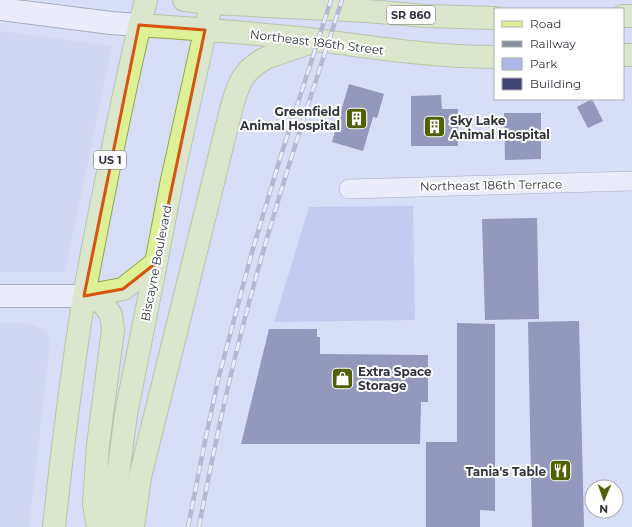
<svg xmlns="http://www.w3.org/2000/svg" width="632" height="527" viewBox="0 0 632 527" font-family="Montserrat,sans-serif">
  <rect width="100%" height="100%" fill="#d8ddf8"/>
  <path fill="#c9d0f0" d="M 0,31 L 112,46 L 65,272 L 0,272 Z
    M 0,323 L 25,323 L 34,325 L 46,331 L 50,343 L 29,527 L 0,527 Z"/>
  <path fill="#aeb7e6" d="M 413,206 L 415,320 L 274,322 L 309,207 Z"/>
  <path fill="#3e4573" d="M 349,84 L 384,94 L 377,118 L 373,117 L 363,151 L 332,142 Z
    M 441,95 L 442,109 L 458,109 L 458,146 L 411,146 L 411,96 Z
    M 592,99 L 603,121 L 588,128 L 577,107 Z
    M 504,113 L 541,113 L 541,159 L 505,160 Z
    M 537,218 L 539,319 L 485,320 L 482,219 Z
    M 579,321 L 584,527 L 532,527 L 528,322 Z
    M 457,323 L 495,324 L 495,511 L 480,510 L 480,527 L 426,527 L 426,442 L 457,442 Z
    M 269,329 L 317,329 L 317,337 L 320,337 L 320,354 L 428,355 L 428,402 L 421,402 L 420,444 L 241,444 Z"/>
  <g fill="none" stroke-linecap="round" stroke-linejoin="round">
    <defs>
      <path id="minor" d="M 349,189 L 632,181"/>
      <path id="tertiary" d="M 0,9 L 111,23 L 139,25
        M 0,296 L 84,296"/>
      <path id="primary" d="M 184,0 L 211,3 L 367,11 L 426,16 L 495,18
        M 623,16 L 632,16
        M 139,25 C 199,29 258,33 317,40 C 376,48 435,57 495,57
        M 623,55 L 632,55
        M 84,296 L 103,303 L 111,315 L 113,330 L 98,445 L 94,504 L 98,527
        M 84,296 L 123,289 L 156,263
        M 54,527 C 62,450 72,373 84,296 C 92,251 101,207 110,162 C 121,108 132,54 146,0
        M 111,527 L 126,414 L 156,263 L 172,180 L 212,0
        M 133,527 L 140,477 L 232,106 C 239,81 244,69 268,57 L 318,40"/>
    </defs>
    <use href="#minor" stroke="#6c7188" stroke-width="20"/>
    <use href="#tertiary" stroke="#6c7188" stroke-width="24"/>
    <use href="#primary" stroke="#93a84a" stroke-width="24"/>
    <use href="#minor" stroke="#fff" stroke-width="19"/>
    <use href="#tertiary" stroke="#fff" stroke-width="22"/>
    <use href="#primary" stroke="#def197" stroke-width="22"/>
    <defs>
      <path id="rail" d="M 188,527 L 204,446 L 218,380 L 252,252 L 278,165 L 331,0
        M 199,527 C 212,457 227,387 245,318 C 273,210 308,105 342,0"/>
    </defs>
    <use href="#rail" stroke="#888c9f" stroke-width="4.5"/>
    <use href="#rail" stroke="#fff" stroke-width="3" stroke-dasharray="9" stroke-linecap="butt"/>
  </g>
  <path d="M0 0H632V527H0ZM 139,25 L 205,30 L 156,263 L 123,289 L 84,296 Z" fill="#d8ddf8" fill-opacity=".55" fill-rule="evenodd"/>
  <path fill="none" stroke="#d65511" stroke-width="3" stroke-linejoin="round" d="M 139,25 L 205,30 L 156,263 L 123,289 L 84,296 Z"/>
  <defs>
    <symbol id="building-square" viewBox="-11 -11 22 22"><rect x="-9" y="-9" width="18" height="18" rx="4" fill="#506104" stroke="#fff"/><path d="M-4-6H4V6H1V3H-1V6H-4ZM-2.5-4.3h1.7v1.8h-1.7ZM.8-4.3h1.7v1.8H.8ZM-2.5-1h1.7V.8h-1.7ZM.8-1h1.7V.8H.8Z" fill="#fff"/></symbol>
    <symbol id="shop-square" viewBox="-11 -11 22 22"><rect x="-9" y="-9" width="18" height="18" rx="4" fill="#506104" stroke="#fff"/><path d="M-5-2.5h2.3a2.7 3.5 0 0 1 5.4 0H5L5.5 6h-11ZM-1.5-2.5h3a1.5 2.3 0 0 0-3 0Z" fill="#fff"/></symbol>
    <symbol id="restaurant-square" viewBox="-11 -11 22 22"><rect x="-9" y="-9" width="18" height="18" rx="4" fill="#506104" stroke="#fff"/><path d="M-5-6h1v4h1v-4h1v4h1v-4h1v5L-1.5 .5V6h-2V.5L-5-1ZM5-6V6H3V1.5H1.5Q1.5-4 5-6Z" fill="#fff"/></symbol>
  </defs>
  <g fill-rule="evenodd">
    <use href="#building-square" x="344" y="106" width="25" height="25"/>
    <use href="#building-square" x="422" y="114" width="25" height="25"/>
    <use href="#shop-square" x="330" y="366" width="25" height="25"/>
    <use href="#restaurant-square" x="548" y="458" width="25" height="25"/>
  </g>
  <g text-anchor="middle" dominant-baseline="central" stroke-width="4" stroke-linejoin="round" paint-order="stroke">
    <g fill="#fff" stroke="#6e7077" stroke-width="1">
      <rect x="387" y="6" width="48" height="18" rx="3"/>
      <rect x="94" y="151" width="32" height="18" rx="3"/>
    </g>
    <g font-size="11" font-weight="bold" fill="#30323d">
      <text x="411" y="15">SR 860</text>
      <text x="110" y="160">US 1</text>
    </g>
    <g font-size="12" fill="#30323d" stroke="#fff">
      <text transform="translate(317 42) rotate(7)">Northeast 186th Street</text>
      <text transform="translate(491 185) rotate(-1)">Northeast 186th Terrace</text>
      <text transform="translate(156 263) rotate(-79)">Biscayne Boulevard</text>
    </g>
    <g font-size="12" font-weight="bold" fill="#30323d" stroke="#fff" text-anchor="end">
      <text x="340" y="111">Greenfield<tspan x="340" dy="14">Animal Hospital</tspan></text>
      <text x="450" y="120" text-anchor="start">Sky Lake<tspan x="450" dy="14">Animal Hospital</tspan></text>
      <text x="358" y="371" text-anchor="start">Extra Space<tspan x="358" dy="14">Storage</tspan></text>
      <text x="546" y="471">Tania's Table</text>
    </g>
  </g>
  <rect x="494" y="8" width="130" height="92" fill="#ffffff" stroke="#acadb1"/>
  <rect x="502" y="21" width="20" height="6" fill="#def197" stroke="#acadb1"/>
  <text x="530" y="28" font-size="12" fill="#30323d">Road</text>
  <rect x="502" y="41" width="20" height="6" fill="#888c9f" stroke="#acadb1"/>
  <text x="530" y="48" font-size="12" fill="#30323d">Railway</text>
  <rect x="502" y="58" width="20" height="12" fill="#aeb7e6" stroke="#acadb1"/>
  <text x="530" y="68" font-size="12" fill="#30323d">Park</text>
  <rect x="502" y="78" width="20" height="12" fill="#3e4573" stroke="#acadb1"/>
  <text x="530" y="88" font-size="12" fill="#30323d">Building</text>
  <g transform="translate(604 499) rotate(182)"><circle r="19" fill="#ffffff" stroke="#acadb1"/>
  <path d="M0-3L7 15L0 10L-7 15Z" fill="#506104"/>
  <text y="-6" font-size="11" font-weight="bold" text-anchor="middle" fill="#30323d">N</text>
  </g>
</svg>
